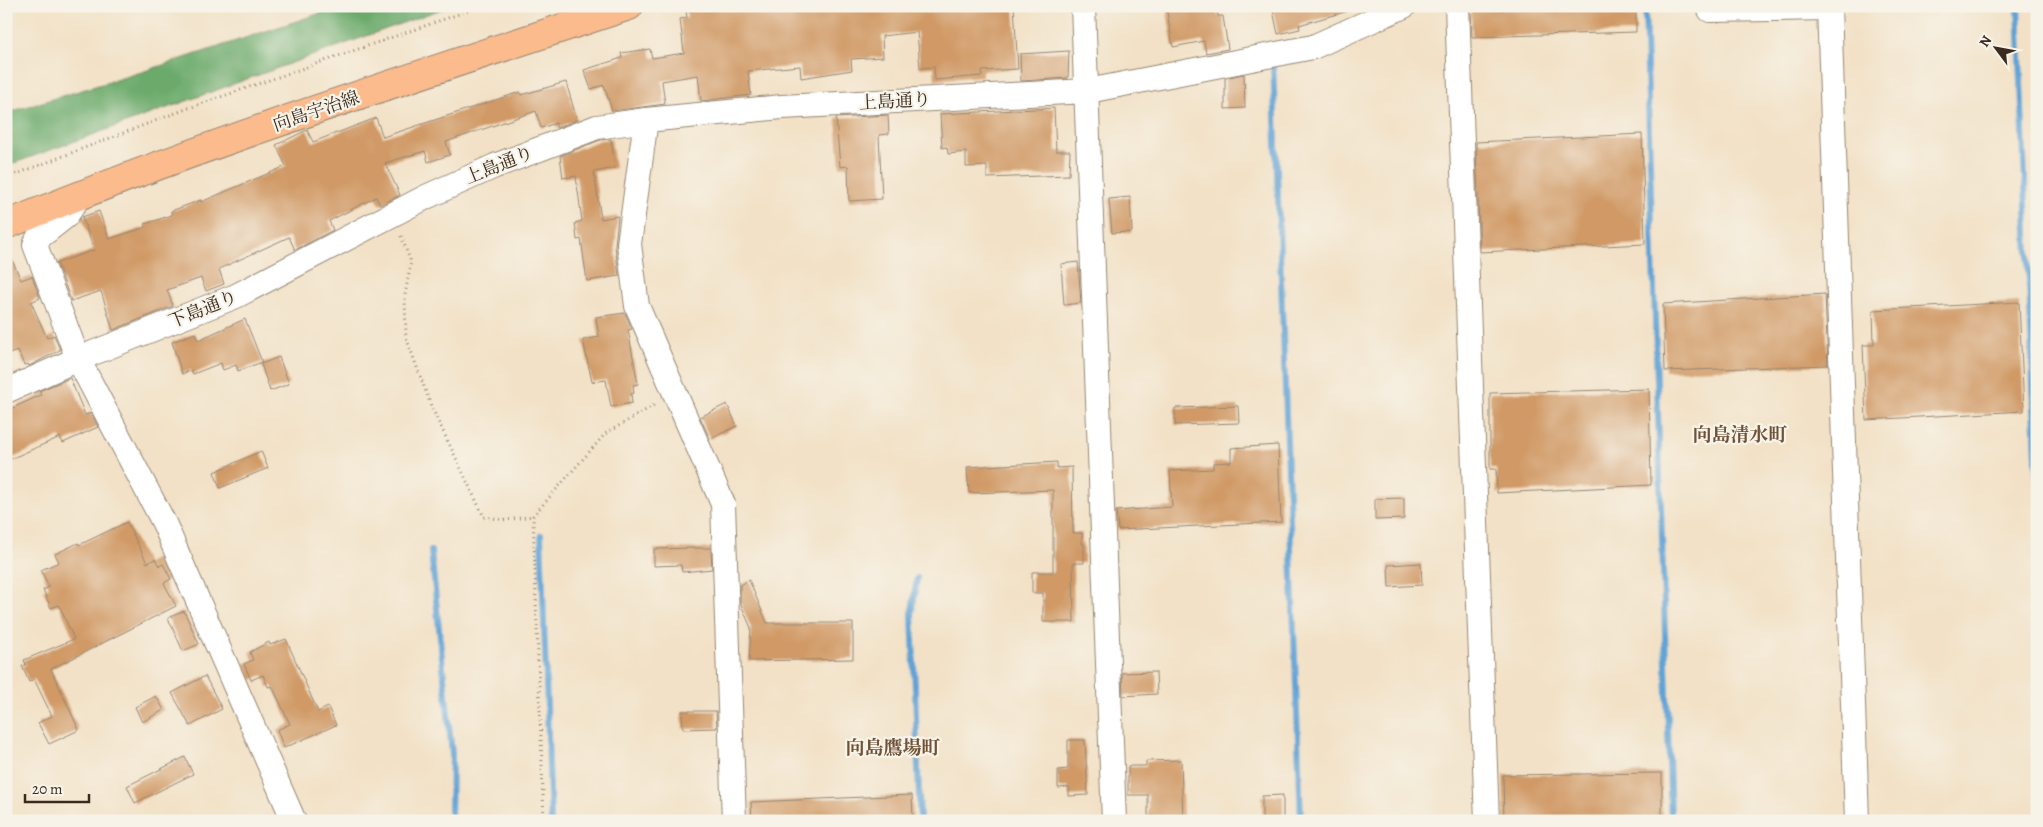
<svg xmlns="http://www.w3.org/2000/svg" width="2043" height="827" viewBox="0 0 2043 827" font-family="Alegreya,'Noto Serif JP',serif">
  <rect width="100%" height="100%" fill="#f7f3e8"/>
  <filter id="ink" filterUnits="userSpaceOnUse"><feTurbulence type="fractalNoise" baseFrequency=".02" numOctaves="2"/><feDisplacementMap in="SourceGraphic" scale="10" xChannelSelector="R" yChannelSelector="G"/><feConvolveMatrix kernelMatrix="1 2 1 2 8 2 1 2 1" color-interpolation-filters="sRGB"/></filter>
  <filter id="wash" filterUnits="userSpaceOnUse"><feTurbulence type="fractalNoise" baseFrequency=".0096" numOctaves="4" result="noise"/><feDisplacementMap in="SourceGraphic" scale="20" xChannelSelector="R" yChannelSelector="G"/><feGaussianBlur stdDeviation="1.12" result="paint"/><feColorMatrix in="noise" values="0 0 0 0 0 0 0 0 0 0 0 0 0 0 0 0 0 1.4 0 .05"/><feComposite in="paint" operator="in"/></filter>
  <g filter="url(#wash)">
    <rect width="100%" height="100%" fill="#f2e1c6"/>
    <path fill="#6caa6c" stroke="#546a45" d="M 342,6 L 450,6 L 6,166 L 6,113 L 145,71 Z"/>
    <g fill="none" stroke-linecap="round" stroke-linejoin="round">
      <path stroke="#61a3d5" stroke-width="6" d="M 1645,6 L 1671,821
        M 2018,6 L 2037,482
        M 1273,62 L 1301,821
        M 541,535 L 551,821
        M 431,551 L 452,754 L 451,821
        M 917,578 L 912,612 L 920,821"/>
    </g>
    <g id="blocks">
      <path fill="#d09965" d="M 719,6 L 906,6 L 907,8 L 1014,6 L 1018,69 L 982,71 L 982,76 L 935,80 L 934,67 L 920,68 L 917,32 L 882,36 L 883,57 L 851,59 L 852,70 L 801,78 L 800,66 L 748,71 L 751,95 L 701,101 L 698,75 L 662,81 L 665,104 L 612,111 L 604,85 L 591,89 L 584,70 L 622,58 L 621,53 L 650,49 L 652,58 L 684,53 L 680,19 L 687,18 L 686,11 Z
        M 1166,6 L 1216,6 L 1218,16 L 1223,16 L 1228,49 L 1206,53 L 1204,41 L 1173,47 Z
        M 1272,6 L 1347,6 L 1348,11 L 1299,25 L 1300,29 L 1278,34 Z
        M 1471,6 L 1501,6 L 1501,10 L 1636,6 L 1636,32 L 1472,37 Z
        M 1069,51 L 1068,78 L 1021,81 L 1020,54 Z
        M 1244,74 L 1245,108 L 1225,109 L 1225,78 Z
        M 566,82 L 577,120 L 556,128 L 556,123 L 541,128 L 536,111 L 446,142 L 450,155 L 428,162 L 425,151 L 385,163 L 400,195 L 380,205 L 376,197 L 329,221 L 333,230 L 295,250 L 289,237 L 219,269 L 224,284 L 206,291 L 201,278 L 167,290 L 173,306 L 113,330 L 101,291 L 71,301 L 57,263 L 94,250 L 82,217 L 99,211 L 109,239 L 146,227 L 145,224 L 172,215 L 171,211 L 201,200 L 201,202 L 286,166 L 276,145 L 307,130 L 313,142 L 376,118 L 383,137 L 520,92 L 521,95 Z
        M 1054,108 L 1056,151 L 1070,151 L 1069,175 L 987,178 L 987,166 L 966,167 L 966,152 L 948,154 L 947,147 L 942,148 L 940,114 Z
        M 888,115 L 889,134 L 879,135 L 882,199 L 849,201 L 848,166 L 840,167 L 836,118 Z
        M 1642,134 L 1645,244 L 1480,252 L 1476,142 Z
        M 611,139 L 615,168 L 594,172 L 601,219 L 618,216 L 615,246 L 619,276 L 587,281 L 581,239 L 577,240 L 575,223 L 582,221 L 576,176 L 563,178 L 560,156 L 600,140 Z
        M 1130,197 L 1132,232 L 1112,233 L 1109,199 Z
        M 6,246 L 21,280 L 32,276 L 40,298 L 31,302 L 47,338 L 54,335 L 60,350 L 29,366 L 28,364 L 24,365 L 18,351 L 6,355 Z
        M 1078,262 L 1081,303 L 1064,305 L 1061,264 Z
        M 1825,294 L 1828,365 L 1665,371 L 1663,304 Z
        M 2019,302 L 2024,411 L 1866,420 L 1863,345 L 1874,345 L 1873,310 Z
        M 625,313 L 632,329 L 628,330 L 638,384 L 633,385 L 634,393 L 631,394 L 632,403 L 611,407 L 606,380 L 592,382 L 583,340 L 599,337 L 596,317 Z
        M 245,319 L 262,362 L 238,371 L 236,365 L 223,370 L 221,363 L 193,374 L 191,370 L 182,374 L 172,342 L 195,333 L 198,340 Z
        M 279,357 L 289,384 L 270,391 L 261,364 Z
        M 70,378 L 85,415 L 91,413 L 98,427 L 63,443 L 60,437 L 6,461 L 6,411 L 41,395 L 39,391 Z
        M 1649,389 L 1651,485 L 1497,493 L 1496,469 L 1490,469 L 1490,393 Z
        M 727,404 L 737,426 L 710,439 L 700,417 Z
        M 1238,406 L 1239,423 L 1175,425 L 1175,408 Z
        M 1278,445 L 1281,522 L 1118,530 L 1116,511 L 1172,507 L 1170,471 L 1213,469 L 1213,463 L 1231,462 L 1231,448 Z
        M 261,451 L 268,468 L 220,488 L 214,472 Z
        M 1057,462 L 1057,468 L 1072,467 L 1073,533 L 1082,533 L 1082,544 L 1084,544 L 1084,563 L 1073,563 L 1074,622 L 1043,622 L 1043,593 L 1032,593 L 1032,572 L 1053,572 L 1053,490 L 969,493 L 967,467 Z
        M 1404,498 L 1404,519 L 1375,520 L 1375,499 Z
        M 127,522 L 147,563 L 155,559 L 159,566 L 163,564 L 171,579 L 164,583 L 176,606 L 51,669 L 79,730 L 49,744 L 38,723 L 52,716 L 34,679 L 29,682 L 22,666 L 26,665 L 24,660 L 74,639 L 59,605 L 51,608 L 43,590 L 49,587 L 41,570 L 59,562 L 55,554 L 78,543 L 79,545 Z
        M 697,548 L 711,548 L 712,569 L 682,572 L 681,565 L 654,566 L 654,549 Z
        M 1421,563 L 1422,585 L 1389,587 L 1388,565 Z
        M 749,580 L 767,623 L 853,623 L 853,659 L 749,661 L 751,628 L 740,602 L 740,585 Z
        M 184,611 L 199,644 L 183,651 L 168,618 Z
        M 286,639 L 318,712 L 328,707 L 336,725 L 284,748 L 277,730 L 290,724 L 272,686 L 268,687 L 263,675 L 251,680 L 244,664 L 253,660 L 250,652 L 269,642 L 270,645 Z
        M 1156,672 L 1157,694 L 1123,696 L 1122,673 Z
        M 205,676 L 222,709 L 190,726 L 172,693 Z
        M 156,696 L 164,710 L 142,722 L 135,707 Z
        M 682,711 L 716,711 L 717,728 L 683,729 Z
        M 1068,740 L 1085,740 L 1088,795 L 1069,796 L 1069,787 L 1058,788 L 1058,770 L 1068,769 Z
        M 185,757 L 193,774 L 135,803 L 127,786 Z
        M 1181,760 L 1183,821 L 1148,821 L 1148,795 L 1128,795 L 1128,766 L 1146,766 L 1146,761 Z
        M 1662,773 L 1662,821 L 1504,821 L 1503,775 Z
        M 912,795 L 913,821 L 752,821 L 751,802 Z
        M 1283,795 L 1283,821 L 1262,821 L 1262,796 Z"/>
    </g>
  </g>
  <g filter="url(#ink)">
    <use href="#blocks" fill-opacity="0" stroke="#968672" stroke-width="1"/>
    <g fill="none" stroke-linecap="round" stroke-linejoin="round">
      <defs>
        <path id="minor" d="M 1083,6 L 1114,821
          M 1457,6 L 1487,821
          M 1829,6 L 1857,821
          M 1710,10 L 1829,8
          M 646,120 L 629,244 L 637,306 L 723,504 L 734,821
          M 80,195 L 66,216 L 38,238 L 35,245 L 78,359 L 164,523 L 294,821
          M 6,391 L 78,359 L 236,296 L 426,197 L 495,166 L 597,127 L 646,120 L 782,107 L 1088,91 L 1313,47 L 1404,6"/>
        <path id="major" d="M 6,225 C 209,141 420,75 629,6"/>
      </defs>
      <use href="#minor" stroke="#968672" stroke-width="26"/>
      <use href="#major" stroke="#968672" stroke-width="30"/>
      <path stroke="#968672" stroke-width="3" stroke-dasharray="1 4" stroke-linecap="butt" d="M 6,178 L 186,109 L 482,6
        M 401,236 L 411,262 L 405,295 L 406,337 L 431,406 L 484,517 L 506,520 L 533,516
        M 544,821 L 533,516 L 605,434 L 656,404"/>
      <use href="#minor" stroke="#fff" stroke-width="24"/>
      <use href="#major" stroke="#fbbb8d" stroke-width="28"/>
    </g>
  </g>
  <g text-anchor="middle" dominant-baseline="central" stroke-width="4.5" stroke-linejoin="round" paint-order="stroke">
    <g font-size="18" fill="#3b2a1e" stroke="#f7f3e8">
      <text transform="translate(895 101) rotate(-3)">上島通り</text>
      <text transform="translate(316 111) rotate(-19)">向島宇治線</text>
      <text transform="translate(499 165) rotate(-22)">上島通り</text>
      <text transform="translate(203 309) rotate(-22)">下島通り</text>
    </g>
    <g font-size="19" font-weight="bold" fill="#6f5137" stroke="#f7f3e8">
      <text x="1740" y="435">向島清水町</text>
      <text x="893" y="748">向島鷹場町</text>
    </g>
  </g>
  <rect width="2043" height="827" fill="none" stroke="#f7f3e8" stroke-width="25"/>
  <g transform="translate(1996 48) rotate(302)" stroke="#f7f3e8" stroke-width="4" paint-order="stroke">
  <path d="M0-4L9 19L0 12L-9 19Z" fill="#3b2a1e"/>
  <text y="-8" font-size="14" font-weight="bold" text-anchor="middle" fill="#3b2a1e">N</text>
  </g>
  <path d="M25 794v8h64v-8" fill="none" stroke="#3b2a1e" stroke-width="2.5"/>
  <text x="32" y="794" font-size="15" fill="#3b2a1e" stroke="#f7f3e8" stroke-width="4" paint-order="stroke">20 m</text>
</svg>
